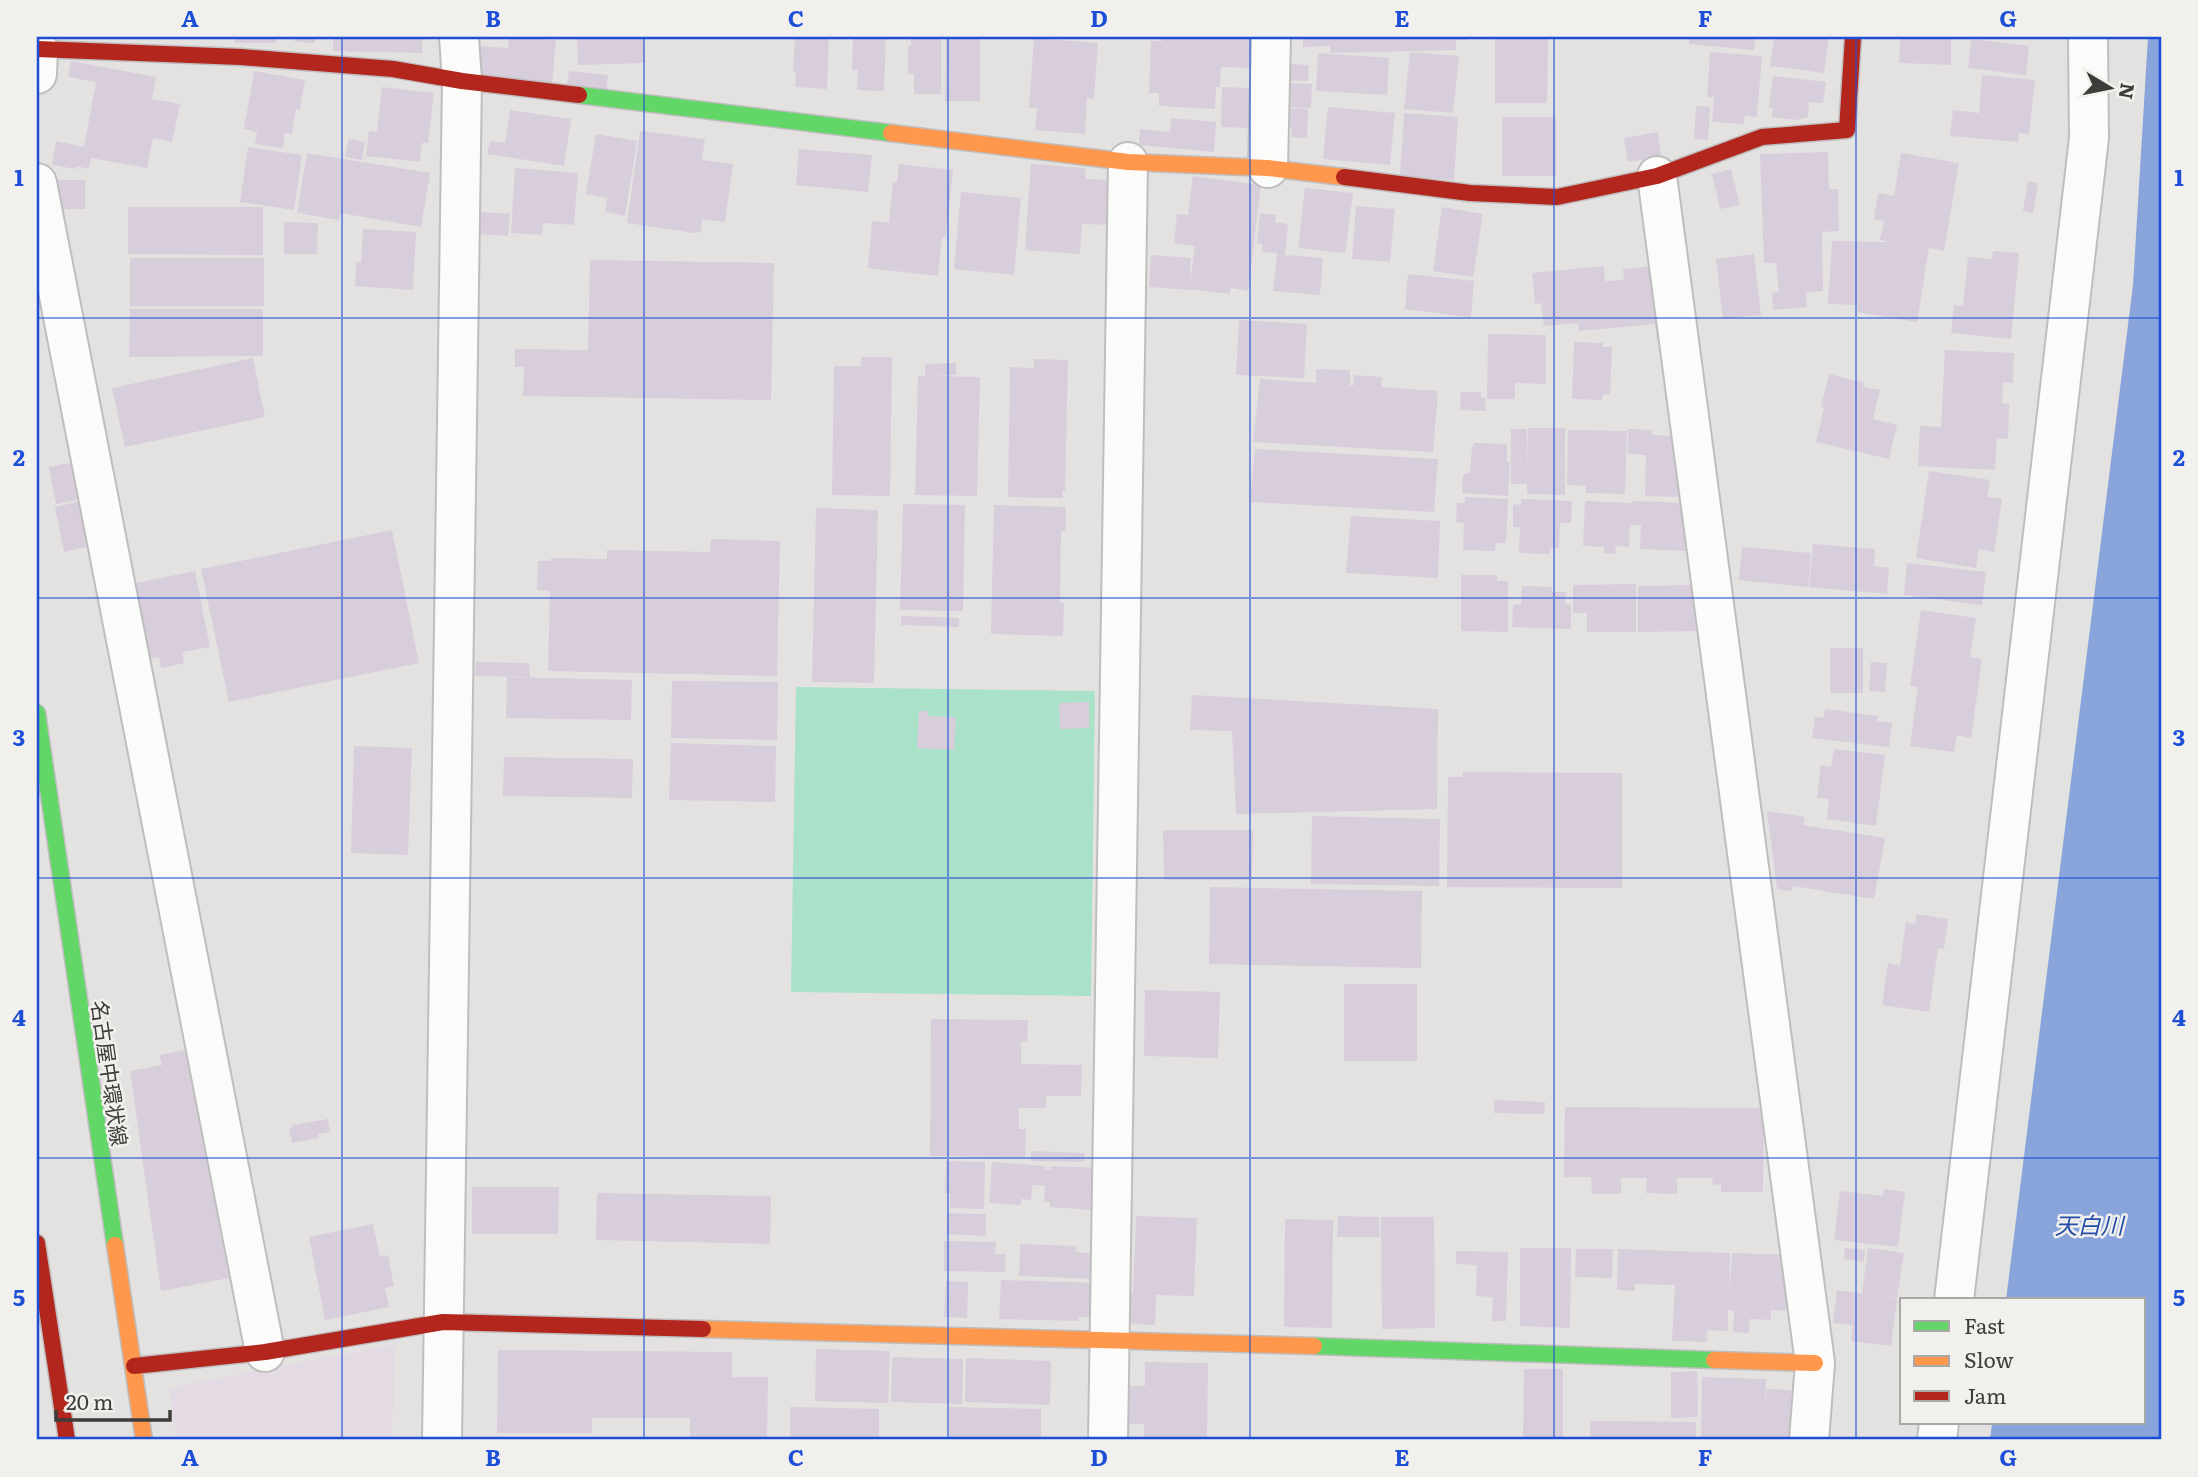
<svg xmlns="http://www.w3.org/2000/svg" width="2198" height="1477" viewBox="0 0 2198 1477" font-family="Literata,'Noto Sans JP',serif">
  <rect width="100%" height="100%" fill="#e3e2e1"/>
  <path fill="#e4dae3" d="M 395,1344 L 392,1440 L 177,1440 L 169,1388 Z"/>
  <path fill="#aae1c9" d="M 796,687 L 1095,691 L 1091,996 L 791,992 Z"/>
  <path fill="#89a4db" d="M 2148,37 L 2161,37 L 2161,1440 L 1990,1440 L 1992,1423 L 2144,1423 L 2144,1300 L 2006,1300 L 2133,285 Z"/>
  <path fill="#d8cddb" d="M 235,37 L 276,37 L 276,43 L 235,43 Z
    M 295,37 L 315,37 L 315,43 L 295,42 Z
    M 333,37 L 422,37 L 422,53 L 333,51 Z
    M 509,37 L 556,40 L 552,85 L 475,80 L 477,46 L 508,48 Z
    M 577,37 L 644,37 L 645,63 L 578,65 Z
    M 795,37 L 829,37 L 827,89 L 795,87 L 796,71 L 793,71 Z
    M 853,37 L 886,37 L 884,91 L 857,90 L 858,70 L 852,70 Z
    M 911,37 L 941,37 L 941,94 L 914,94 L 914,74 L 908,74 L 908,46 L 911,46 Z
    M 946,37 L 980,37 L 980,101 L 945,101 Z
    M 1162,37 L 1253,38 L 1252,68 L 1221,67 L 1220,87 L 1216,87 L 1215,109 L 1159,106 L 1159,93 L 1149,93 L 1151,41 L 1162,41 Z
    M 1303,37 L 1468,37 L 1468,40 L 1456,40 L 1456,50 L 1330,53 L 1330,46 L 1303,47 Z
    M 1495,37 L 1548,37 L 1547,103 L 1495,103 Z
    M 1690,37 L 1755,37 L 1754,50 L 1689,44 Z
    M 1774,37 L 1829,37 L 1824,73 L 1770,66 Z
    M 1900,37 L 1951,37 L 1951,65 L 1899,63 Z
    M 1034,38 L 1098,43 L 1094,99 L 1087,98 L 1085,134 L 1035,130 L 1037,108 L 1029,108 Z
    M 1971,39 L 2029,46 L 2026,75 L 1968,68 Z
    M 1410,52 L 1459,56 L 1453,113 L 1404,109 Z
    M 1710,52 L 1762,56 L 1757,117 L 1745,116 L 1744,124 L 1712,122 L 1714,97 L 1707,97 Z
    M 1318,53 L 1389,58 L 1387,95 L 1316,91 Z
    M 71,61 L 156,77 L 152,99 L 180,104 L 172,142 L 153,138 L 147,168 L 91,158 L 89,169 L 76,166 L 76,169 L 52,165 L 56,141 L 84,147 L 96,82 L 68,77 Z
    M 1288,64 L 1309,65 L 1308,81 L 1287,80 Z
    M 254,71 L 305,80 L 300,110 L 296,109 L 292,134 L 285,133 L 283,148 L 255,144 L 257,132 L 244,129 Z
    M 569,71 L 608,75 L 606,96 L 566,92 Z
    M 1982,75 L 2035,80 L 2029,134 L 2019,133 L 2018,142 L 1950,136 L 1953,110 L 1979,113 Z
    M 1773,76 L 1826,82 L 1823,103 L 1809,102 L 1808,117 L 1796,120 L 1772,117 L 1773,108 L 1769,108 Z
    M 1287,83 L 1312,84 L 1311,108 L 1286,107 Z
    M 382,87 L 434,93 L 428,143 L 422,143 L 420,162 L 366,156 L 369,131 L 377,132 Z
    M 1222,87 L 1252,88 L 1251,128 L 1221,127 Z
    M 1696,106 L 1710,107 L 1708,140 L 1694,139 Z
    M 1328,107 L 1395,113 L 1390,165 L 1323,159 Z
    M 1286,108 L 1308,109 L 1307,138 L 1291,137 L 1292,127 L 1285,127 Z
    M 510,110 L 571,119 L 564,166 L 487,154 L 490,141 L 505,143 Z
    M 1404,113 L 1458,117 L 1454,180 L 1400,176 Z
    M 1502,117 L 1556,117 L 1556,176 L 1502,176 Z
    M 1171,118 L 1216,122 L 1214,152 L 1139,145 L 1140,129 L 1170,132 Z
    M 640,131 L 705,139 L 702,160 L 733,164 L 725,222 L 702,219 L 701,232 L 694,233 L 627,223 Z
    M 1658,132 L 1661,157 L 1628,162 L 1624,138 Z
    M 596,134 L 637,141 L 625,216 L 605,212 L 607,198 L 586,194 Z
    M 349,139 L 365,142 L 362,160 L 345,157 Z
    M 248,147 L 302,155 L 294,210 L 240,202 Z
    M 799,149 L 872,155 L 868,192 L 796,185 Z
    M 1828,152 L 1829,189 L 1838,189 L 1839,231 L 1822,232 L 1823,291 L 1806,292 L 1807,307 L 1773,310 L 1772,293 L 1779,292 L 1776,263 L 1764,263 L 1760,154 Z
    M 307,153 L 430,173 L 421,227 L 340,213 L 339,220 L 297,213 Z
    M 1901,153 L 1959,163 L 1944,251 L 1929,248 L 1917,322 L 1857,312 L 1858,305 L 1828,304 L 1832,241 L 1891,242 L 1880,240 L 1884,221 L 1874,219 L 1878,193 L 1894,196 Z
    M 899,164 L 953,170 L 946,237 L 942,237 L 938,276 L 868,268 L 872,221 L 889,223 L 893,182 L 897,182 Z
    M 1031,164 L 1086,168 L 1085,179 L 1115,180 L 1114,225 L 1082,224 L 1080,254 L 1025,250 Z
    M 515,168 L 578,173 L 574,225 L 543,223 L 542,235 L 511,233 Z
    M 1731,169 L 1740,205 L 1720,209 L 1712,174 Z
    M 1193,176 L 1261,185 L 1248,291 L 1231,288 L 1230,294 L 1189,289 L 1195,246 L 1174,243 L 1177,214 L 1188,215 Z
    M 58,180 L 85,180 L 85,209 L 58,209 Z
    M 2028,181 L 2038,183 L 2033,213 L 2023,211 Z
    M 1305,188 L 1353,193 L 1345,253 L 1298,248 Z
    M 961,192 L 1021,198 L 1014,275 L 954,269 Z
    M 1356,206 L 1395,209 L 1390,262 L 1352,259 Z
    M 128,207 L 263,207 L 263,255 L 128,254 Z
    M 1442,207 L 1483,214 L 1473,277 L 1433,271 Z
    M 480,212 L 510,214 L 508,236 L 478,234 Z
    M 1260,213 L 1276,215 L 1275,222 L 1288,224 L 1285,255 L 1323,258 L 1320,295 L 1273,291 L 1277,253 L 1262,252 L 1262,244 L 1257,243 Z
    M 284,222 L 318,223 L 317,254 L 284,254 Z
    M 363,229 L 416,232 L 413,290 L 355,286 L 356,262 L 361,262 Z
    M 1993,251 L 2019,253 L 2011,339 L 1951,333 L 1954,305 L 1963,306 L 1968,257 L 1992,259 Z
    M 1754,254 L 1761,315 L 1723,319 L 1716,259 Z
    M 1151,255 L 1191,258 L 1189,290 L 1149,287 Z
    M 130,258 L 264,258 L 264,306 L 130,306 Z
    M 590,260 L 774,263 L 771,400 L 523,396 L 524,367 L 515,367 L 515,349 L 588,350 Z
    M 1604,266 L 1605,281 L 1624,280 L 1623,269 L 1654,266 L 1671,339 L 1657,341 L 1655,324 L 1579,331 L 1578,323 L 1544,326 L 1541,303 L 1535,304 L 1532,273 Z
    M 1408,274 L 1474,281 L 1471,317 L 1405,309 Z
    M 130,309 L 263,309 L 263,356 L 129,357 Z
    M 1239,320 L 1307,324 L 1304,378 L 1236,375 Z
    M 1488,334 L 1546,335 L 1546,384 L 1515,383 L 1515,399 L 1487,399 Z
    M 1574,342 L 1603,343 L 1603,347 L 1612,347 L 1610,395 L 1603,394 L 1602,400 L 1572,399 Z
    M 1945,350 L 2014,353 L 2013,383 L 2003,382 L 2002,403 L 2009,404 L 2008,439 L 1997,438 L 1995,470 L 1918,466 L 1920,426 L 1941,427 Z
    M 861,357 L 892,357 L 890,496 L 832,495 L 834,366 L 861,366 Z
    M 253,358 L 265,417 L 125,447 L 112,388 Z
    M 1034,359 L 1068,360 L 1065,491 L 1062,491 L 1063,498 L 1008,497 L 1010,367 L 1034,368 Z
    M 956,363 L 956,375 L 932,376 L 980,377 L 977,496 L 915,495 L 918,376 L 925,376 L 925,364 Z
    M 1316,369 L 1350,370 L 1350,385 L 1353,386 L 1354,375 L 1382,377 L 1381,387 L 1438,391 L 1433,452 L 1253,442 L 1260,379 L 1316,383 Z
    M 1829,374 L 1865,383 L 1863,387 L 1880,390 L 1873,419 L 1897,425 L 1889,459 L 1816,442 L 1824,408 L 1821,407 Z
    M 1461,392 L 1481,392 L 1481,397 L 1485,397 L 1486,411 L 1460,410 Z
    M 1528,428 L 1565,428 L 1565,495 L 1527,494 L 1527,484 L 1511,484 L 1511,429 L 1527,429 L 1528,471 Z
    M 1628,429 L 1652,430 L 1652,435 L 1673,436 L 1672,448 L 1682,448 L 1685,497 L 1645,496 L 1646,455 L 1628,454 Z
    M 1568,430 L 1627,431 L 1625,494 L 1586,493 L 1586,486 L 1567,485 Z
    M 1474,443 L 1507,444 L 1507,462 L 1510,462 L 1508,496 L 1462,493 L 1463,475 L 1470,472 L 1472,446 L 1474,447 Z
    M 1255,449 L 1438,459 L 1434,512 L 1250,502 Z
    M 74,462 L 82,499 L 56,504 L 49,467 Z
    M 1929,471 L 1990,480 L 1987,497 L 2002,499 L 1994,552 L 1979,549 L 1976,568 L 1916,558 Z
    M 1465,497 L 1508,499 L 1506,543 L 1496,543 L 1495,551 L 1463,550 L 1464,523 L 1456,522 L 1457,503 L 1465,503 Z
    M 1521,499 L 1572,501 L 1571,523 L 1560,523 L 1559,548 L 1550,548 L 1550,554 L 1519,553 L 1520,527 L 1513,527 L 1513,504 L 1521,505 Z
    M 82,501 L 90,546 L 64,552 L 55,507 Z
    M 1585,501 L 1632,503 L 1632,501 L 1690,503 L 1687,551 L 1640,549 L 1641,525 L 1630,525 L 1629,547 L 1616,546 L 1615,554 L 1604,553 L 1604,547 L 1583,546 Z
    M 903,504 L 965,505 L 963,611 L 900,610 Z
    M 994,505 L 1066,507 L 1066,531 L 1061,531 L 1060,603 L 1064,603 L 1063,636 L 991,634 Z
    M 816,508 L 878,510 L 874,683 L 812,682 Z
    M 1351,516 L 1440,521 L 1438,578 L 1346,573 Z
    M 392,530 L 419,663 L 229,702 L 201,569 Z
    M 711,539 L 780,541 L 777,676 L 548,671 L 550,591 L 537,590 L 538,561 L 551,561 L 551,558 L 607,559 L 607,550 L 710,552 Z
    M 1813,544 L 1875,549 L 1874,566 L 1889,568 L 1887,594 L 1809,587 Z
    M 1742,547 L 1811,553 L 1808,587 L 1739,580 Z
    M 1907,563 L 1986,572 L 1982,605 L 1904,595 Z
    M 195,571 L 210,647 L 182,652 L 184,663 L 161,668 L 159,657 L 146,660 L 131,584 Z
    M 1461,575 L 1497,575 L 1497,581 L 1508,581 L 1508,632 L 1461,631 Z
    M 1636,584 L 1636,632 L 1587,632 L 1587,613 L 1573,613 L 1573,585 Z
    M 1696,585 L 1704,631 L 1638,632 L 1638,586 Z
    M 1522,586 L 1552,587 L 1552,592 L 1566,592 L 1565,604 L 1571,605 L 1571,629 L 1512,627 L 1513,604 L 1521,605 Z
    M 1921,610 L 1976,618 L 1970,657 L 1982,659 L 1971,738 L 1957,735 L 1954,752 L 1910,746 L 1918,687 L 1910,686 Z
    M 901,616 L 959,618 L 959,627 L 901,625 Z
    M 1830,648 L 1863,648 L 1863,693 L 1830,693 Z
    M 476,662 L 529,663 L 530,677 L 475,676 Z
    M 1871,662 L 1887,663 L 1885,692 L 1869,691 Z
    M 507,677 L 632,680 L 631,720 L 506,718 Z
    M 672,681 L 778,682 L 777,740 L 671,738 Z
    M 1192,695 L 1438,709 L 1437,809 L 1236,814 L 1232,731 L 1190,730 Z
    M 1089,702 L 1089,728 L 1060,729 L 1059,703 Z
    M 1825,709 L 1878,716 L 1877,721 L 1892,723 L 1889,747 L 1812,738 L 1815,717 L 1824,718 Z
    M 919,711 L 928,711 L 928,716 L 956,717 L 954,750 L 917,748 Z
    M 671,743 L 776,746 L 775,802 L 669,800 Z
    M 354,746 L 412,748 L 408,855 L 351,853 Z
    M 1834,749 L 1885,755 L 1876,826 L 1827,819 L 1829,799 L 1817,798 L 1821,765 L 1831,767 Z
    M 504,757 L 633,759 L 632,798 L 503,796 Z
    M 1463,772 L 1622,773 L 1622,888 L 1447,887 L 1448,777 L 1463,777 Z
    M 1767,811 L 1805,817 L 1803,825 L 1885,838 L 1874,899 L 1793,886 L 1792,891 L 1777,889 Z
    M 1312,816 L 1440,819 L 1439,886 L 1311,884 Z
    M 1163,830 L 1253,830 L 1252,880 L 1164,880 Z
    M 1210,887 L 1422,891 L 1421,968 L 1209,964 Z
    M 1917,914 L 1948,919 L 1944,949 L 1938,948 L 1929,1012 L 1882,1005 L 1888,963 L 1900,965 L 1906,922 L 1915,924 Z
    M 1344,984 L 1417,984 L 1417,1061 L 1344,1061 Z
    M 1145,990 L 1220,992 L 1218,1058 L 1144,1056 Z
    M 931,1019 L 1028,1020 L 1027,1042 L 1021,1042 L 1021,1064 L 1082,1065 L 1081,1096 L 1046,1096 L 1046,1108 L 1019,1108 L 1019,1129 L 1026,1129 L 1025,1157 L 930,1156 Z
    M 185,1050 L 229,1278 L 161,1291 L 130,1071 L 162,1065 L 159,1055 Z
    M 1494,1100 L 1545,1102 L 1544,1114 L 1494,1113 Z
    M 1565,1107 L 1764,1108 L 1763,1192 L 1721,1192 L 1721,1185 L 1712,1184 L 1713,1178 L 1677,1178 L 1677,1194 L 1646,1193 L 1647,1178 L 1621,1178 L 1621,1194 L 1592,1194 L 1591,1177 L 1564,1177 Z
    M 328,1119 L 330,1132 L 318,1134 L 319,1138 L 292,1143 L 289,1129 L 292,1128 L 292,1125 Z
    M 1031,1151 L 1085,1153 L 1084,1162 L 1031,1161 Z
    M 946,1161 L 985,1162 L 984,1209 L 950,1208 L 950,1193 L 945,1193 Z
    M 992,1162 L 1045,1166 L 1045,1169 L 1051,1170 L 1051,1166 L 1101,1168 L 1093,1183 L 1092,1210 L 1050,1207 L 1050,1202 L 1044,1202 L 1045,1186 L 1032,1185 L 1031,1200 L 1021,1199 L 1021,1205 L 989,1203 Z
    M 472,1187 L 559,1187 L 558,1234 L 472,1234 Z
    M 1884,1189 L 1905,1192 L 1898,1247 L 1834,1240 L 1840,1191 L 1883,1196 Z
    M 597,1193 L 771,1196 L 770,1244 L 596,1240 Z
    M 947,1213 L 986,1214 L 986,1236 L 946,1234 Z
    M 1136,1216 L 1197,1218 L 1194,1296 L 1156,1295 L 1155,1325 L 1133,1324 L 1127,1316 L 1128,1294 L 1133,1294 Z
    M 1338,1216 L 1379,1217 L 1380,1237 L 1337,1237 Z
    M 1381,1217 L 1434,1217 L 1435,1328 L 1382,1329 Z
    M 1285,1219 L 1333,1220 L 1332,1328 L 1284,1327 Z
    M 373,1224 L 380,1257 L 388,1255 L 394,1286 L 385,1288 L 389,1307 L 325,1320 L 309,1237 Z
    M 944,1241 L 996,1242 L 995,1254 L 1006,1254 L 1005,1272 L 944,1271 Z
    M 1020,1244 L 1077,1246 L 1076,1252 L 1098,1254 L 1096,1279 L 1019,1276 Z
    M 1520,1248 L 1571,1248 L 1570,1328 L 1520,1326 Z
    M 1845,1248 L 1865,1250 L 1864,1262 L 1844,1259 Z
    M 1868,1248 L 1904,1253 L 1897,1298 L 1888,1297 L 1897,1299 L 1891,1346 L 1851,1341 L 1853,1325 L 1833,1323 L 1837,1290 L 1862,1294 Z
    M 1576,1249 L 1613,1249 L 1612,1278 L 1575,1277 Z
    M 1618,1249 L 1730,1253 L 1729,1297 L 1732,1253 L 1789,1255 L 1786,1311 L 1771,1310 L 1771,1320 L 1750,1319 L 1749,1333 L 1733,1332 L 1734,1311 L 1728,1310 L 1728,1331 L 1707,1330 L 1707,1342 L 1672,1341 L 1675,1285 L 1635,1284 L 1635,1291 L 1617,1290 Z
    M 1456,1251 L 1508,1252 L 1506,1321 L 1492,1321 L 1493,1297 L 1476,1296 L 1477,1265 L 1456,1264 Z
    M 1001,1280 L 1099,1283 L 1092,1317 L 1079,1317 L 1079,1321 L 999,1319 Z
    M 946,1281 L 968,1282 L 967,1318 L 944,1317 Z
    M 816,1349 L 890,1351 L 888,1403 L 815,1401 Z
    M 498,1350 L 732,1352 L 732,1377 L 768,1377 L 767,1440 L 690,1440 L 690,1418 L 592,1418 L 592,1433 L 497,1433 Z
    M 892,1357 L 963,1359 L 962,1404 L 891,1402 Z
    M 966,1358 L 1051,1361 L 1050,1405 L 965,1402 Z
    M 1145,1362 L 1208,1363 L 1207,1440 L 1144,1440 L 1144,1424 L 1124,1424 L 1124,1386 L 1145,1386 Z
    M 1524,1369 L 1563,1369 L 1563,1440 L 1523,1440 Z
    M 1697,1371 L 1698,1417 L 1671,1418 L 1671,1372 Z
    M 1702,1377 L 1766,1379 L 1765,1401 L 1767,1389 L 1791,1390 L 1790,1440 L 1701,1440 Z
    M 790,1407 L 879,1409 L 879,1440 L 790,1440 Z
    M 949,1407 L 1041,1409 L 1041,1440 L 949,1440 Z
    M 1590,1421 L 1696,1422 L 1696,1440 L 1590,1440 Z"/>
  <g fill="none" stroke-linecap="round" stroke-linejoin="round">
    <defs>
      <path id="street" d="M 37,74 L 38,49
        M 1268,168 L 1271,37
        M 1657,176 L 1815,1363 L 1809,1440
        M 37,183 L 265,1352
        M 1954,1300 L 2089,138 L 2088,37
        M 442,1440 L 462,81 L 459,37
        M 1108,1440 L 1128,162
        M 1937,1440 L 1939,1423"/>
      <path id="fast" d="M 579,95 L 891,133
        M 37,713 L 115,1245
        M 1314,1346 L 1714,1360"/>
      <path id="slow" d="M 891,133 L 1128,162 L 1268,168 L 1344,177
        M 115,1245 L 144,1440
        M 703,1329 L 1314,1346
        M 1714,1360 L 1815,1363"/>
      <path id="jam" d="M 37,49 L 241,57 L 393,69 L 462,81 L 579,95
        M 1344,177 L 1470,193 L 1557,197 L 1657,176 L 1762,137 L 1847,130 L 1853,37
        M 37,1243 L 67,1440
        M 134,1366 L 265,1352 L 443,1322 L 703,1329"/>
    </defs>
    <use href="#street" stroke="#bfbebe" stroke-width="42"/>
    <use href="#fast" stroke="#bfbebe" stroke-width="19"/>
    <use href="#slow" stroke="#bfbebe" stroke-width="19"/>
    <use href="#jam" stroke="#bfbebe" stroke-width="19"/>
    <use href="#street" stroke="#fbfbfa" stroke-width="38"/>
    <use href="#fast" stroke="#63d668" stroke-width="16"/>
    <use href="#slow" stroke="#ff974d" stroke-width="16"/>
    <use href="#jam" stroke="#b3261e" stroke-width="16"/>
  </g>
  <path fill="none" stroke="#1d4ed8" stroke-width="2" stroke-opacity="0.55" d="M 342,37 L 342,1440M 644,37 L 644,1440M 948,37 L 948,1440M 1250,37 L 1250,1440M 1554,37 L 1554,1440M 1856,37 L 1856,1440M 37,318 L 2161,318M 37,598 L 2161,598M 37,878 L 2161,878M 37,1158 L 2161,1158"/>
  <g text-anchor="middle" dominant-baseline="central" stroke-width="5" stroke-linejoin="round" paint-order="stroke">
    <g font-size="21" fill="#3d3c3b" stroke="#f1f0ed">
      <text transform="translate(111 1073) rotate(82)">名古屋中環状線</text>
    </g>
    <g font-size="23" font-style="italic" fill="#244eaa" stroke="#f1f0ed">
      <text x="2089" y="1224">天白川</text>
    </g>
  </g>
  <rect width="2198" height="1477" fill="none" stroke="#f1f0ed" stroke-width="77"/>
  <rect x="1900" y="1298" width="245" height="126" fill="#f1f0ed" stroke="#a9a8a6" stroke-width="2"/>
  <rect x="1914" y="1321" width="35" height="10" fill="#63d668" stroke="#a9a8a6" stroke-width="2"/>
  <text x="1964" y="1334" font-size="21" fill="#3d3c3b">Fast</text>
  <rect x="1914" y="1356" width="35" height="10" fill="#ff974d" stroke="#a9a8a6" stroke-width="2"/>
  <text x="1964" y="1368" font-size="21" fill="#3d3c3b">Slow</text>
  <rect x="1914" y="1391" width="35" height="10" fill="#b3261e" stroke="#a9a8a6" stroke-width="2"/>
  <text x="1964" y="1404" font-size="21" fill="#3d3c3b">Jam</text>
  <g transform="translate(2110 88) rotate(100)" stroke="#f1f0ed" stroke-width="5" paint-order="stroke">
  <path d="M0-5L12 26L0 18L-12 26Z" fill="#3d3c3b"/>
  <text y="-10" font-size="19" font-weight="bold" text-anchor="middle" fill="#3d3c3b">N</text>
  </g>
  <path d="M56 1410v10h114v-10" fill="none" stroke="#3d3c3b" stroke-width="3.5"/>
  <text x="66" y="1410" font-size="21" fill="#3d3c3b" stroke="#f1f0ed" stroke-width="5" paint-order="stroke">20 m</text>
  <rect x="38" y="38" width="2122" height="1400" fill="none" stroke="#1d4ed8" stroke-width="2.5"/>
  <g font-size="23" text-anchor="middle" font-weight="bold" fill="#1d4ed8">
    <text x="190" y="27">A</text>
    <text x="493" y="27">B</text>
    <text x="796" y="27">C</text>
    <text x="1099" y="27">D</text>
    <text x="1402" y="27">E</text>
    <text x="1705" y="27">F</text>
    <text x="2008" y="27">G</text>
    <text x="19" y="186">1</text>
    <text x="2179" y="186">1</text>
    <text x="19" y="466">2</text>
    <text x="2179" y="466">2</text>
    <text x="19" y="746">3</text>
    <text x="2179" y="746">3</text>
    <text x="19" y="1026">4</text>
    <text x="2179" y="1026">4</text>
    <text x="19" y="1306">5</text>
    <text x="2179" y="1306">5</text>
    <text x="190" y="1466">A</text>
    <text x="493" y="1466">B</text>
    <text x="796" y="1466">C</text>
    <text x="1099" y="1466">D</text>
    <text x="1402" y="1466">E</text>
    <text x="1705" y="1466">F</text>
    <text x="2008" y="1466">G</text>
  </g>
</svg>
